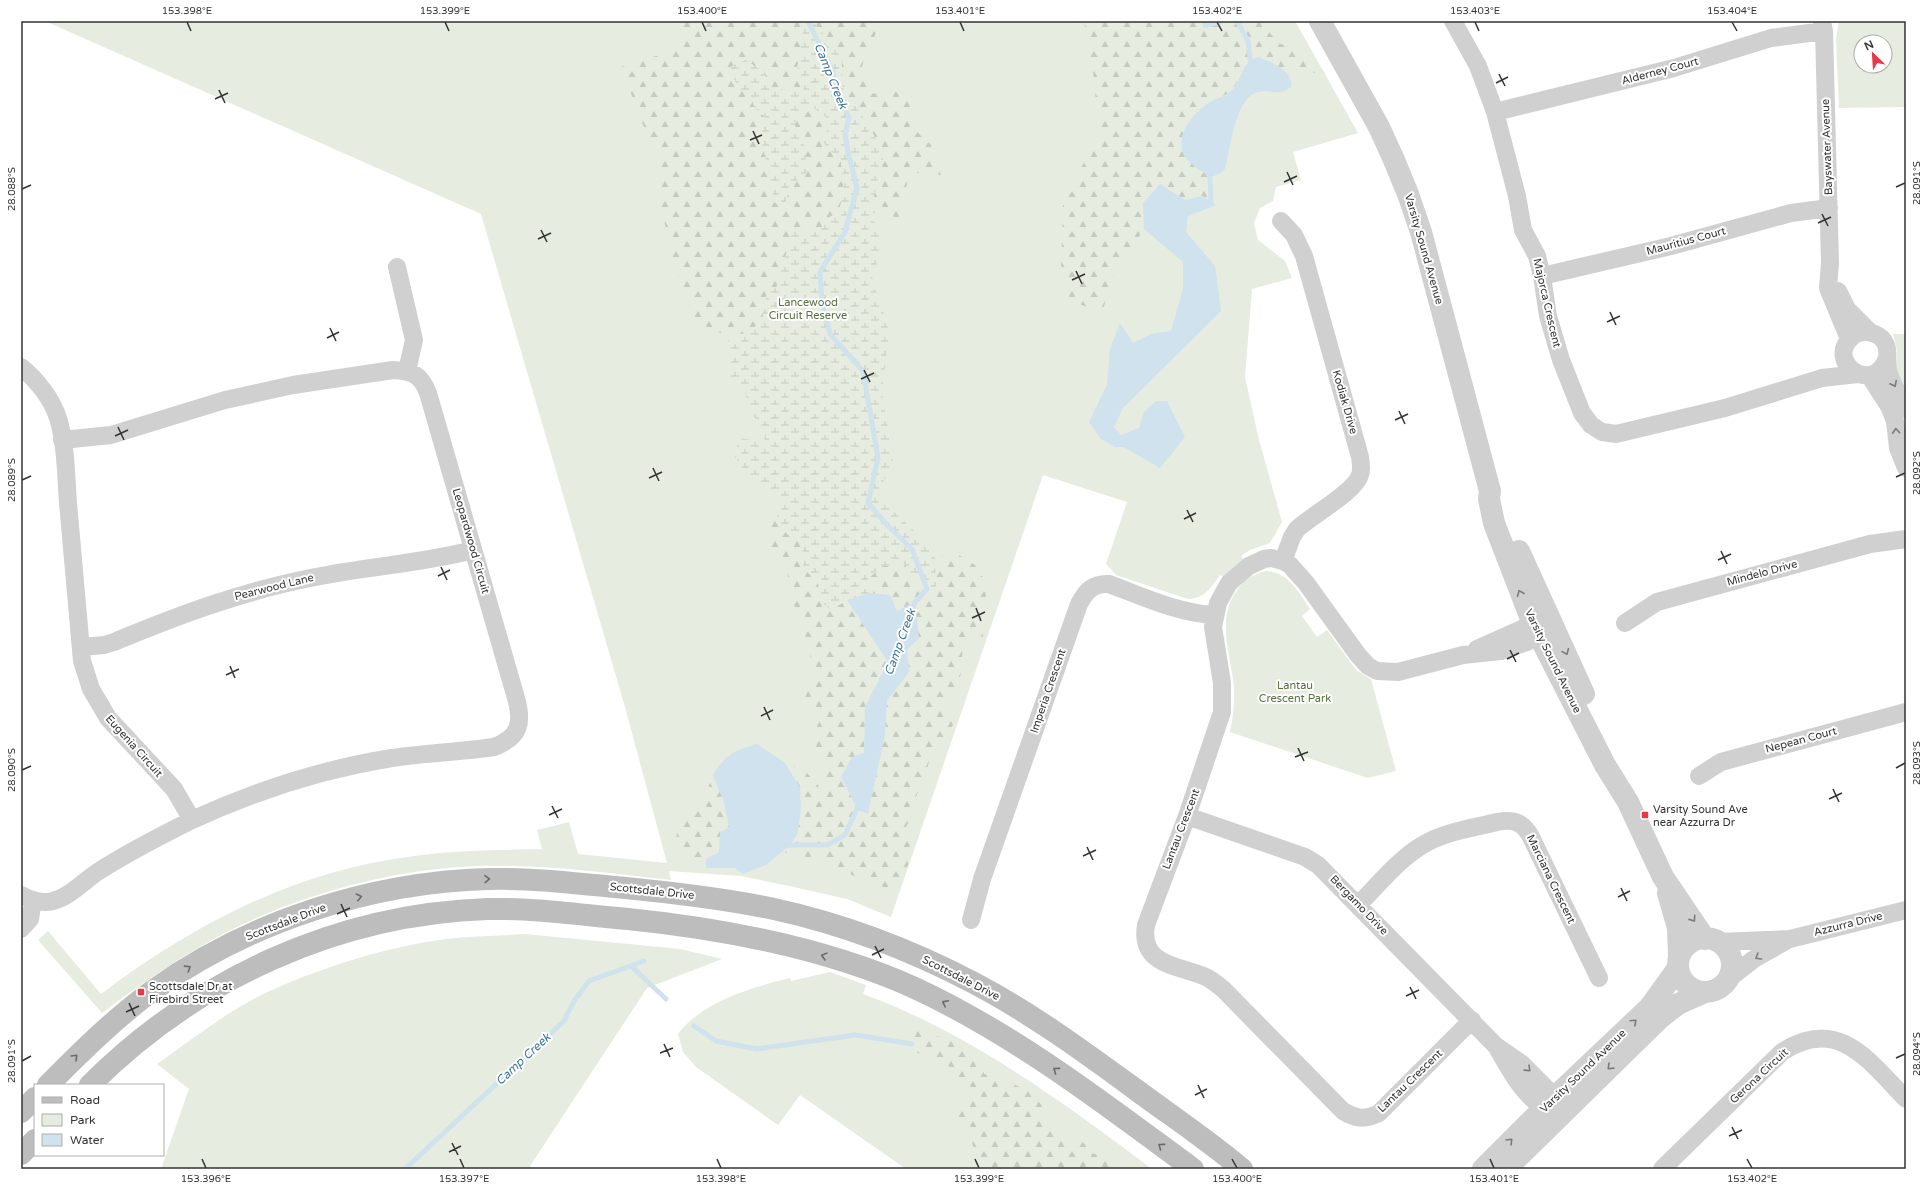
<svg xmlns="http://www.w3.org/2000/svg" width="1927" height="1190" viewBox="0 0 1927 1190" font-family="'Varela Round',sans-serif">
  <defs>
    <pattern id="forest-firs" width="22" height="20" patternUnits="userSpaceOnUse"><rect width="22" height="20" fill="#e6ecdf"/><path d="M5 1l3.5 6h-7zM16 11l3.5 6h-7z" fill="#c6cbc0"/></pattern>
    <pattern id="wetland-marsh" width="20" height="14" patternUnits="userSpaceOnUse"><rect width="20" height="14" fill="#e6ecdf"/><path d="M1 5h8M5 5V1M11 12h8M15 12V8" fill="none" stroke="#c6cbc0"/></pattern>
  </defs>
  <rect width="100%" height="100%" fill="#fff"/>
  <path fill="#e6ecdf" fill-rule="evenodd" d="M 45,21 L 1295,21 L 1358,133 L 1293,152 L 1301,180 L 1276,187 L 1273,201 L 1260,208 L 1254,223 L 1258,240 L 1285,261 L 1292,278 L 1252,289 L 1245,377 L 1259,440 L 1282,522 L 1270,543 L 1250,550 L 1241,556 L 1245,561 L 1226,578 L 1220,575 C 1211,588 1205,598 1188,599 L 1116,575 L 1106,564 L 1127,502 L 1043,475 L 891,917 L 847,899 L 789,886 L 741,876 L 669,871 L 671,880 C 606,873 542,864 477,866 C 394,869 301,894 227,932 C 182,955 142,983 102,1013 L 38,940 L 48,931 L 101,994 C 193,925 291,873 407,857 C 452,850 497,850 542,849 L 537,830 L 569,822 L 578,854 L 667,863 L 625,707 L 481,214 Z
    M 1839,21 L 1906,21 L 1906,107 L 1839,108 L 1836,39 ZM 1861,42 L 1885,42 L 1885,66 L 1861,66 Z
    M 1893,334 L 1906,334 L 1906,392 L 1895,366 C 1899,355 1896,345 1893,334 Z
    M 1268,571 C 1289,573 1299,593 1310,609 L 1302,616 L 1317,637 L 1327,630 L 1357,671 L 1371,679 L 1396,771 L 1368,778 L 1230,732 C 1233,717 1235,702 1234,686 C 1230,651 1214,614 1242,584 C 1249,577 1258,572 1268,571 Z
    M 525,934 L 680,949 L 722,959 L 647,988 L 530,1166 L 531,1169 L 161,1169 L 189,1089 L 157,1064 C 194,1038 230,1009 272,990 C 326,966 387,947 446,939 C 472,936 499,936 525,934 Z
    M 830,972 L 866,985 L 863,994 C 970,1033 1062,1102 1152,1169 L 906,1169 L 800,1095 L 778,1125 L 696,1067 L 683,1052 L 678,1034 C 703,1001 750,988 790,978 L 791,981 Z"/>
  <path fill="url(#forest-firs)" d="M 678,21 L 881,21 L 862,66 L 870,94 L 894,90 L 909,103 L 913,128 L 931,145 L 941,175 L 909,172 L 901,218 L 870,212 L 884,154 L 867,123 L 843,88 L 841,53 L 804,25 L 797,69 L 803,82 L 804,95 L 768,86 L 728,68 L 739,88 L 751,97 L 755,108 L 765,117 L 761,138 L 769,169 L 784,207 L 791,183 L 807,172 L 804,145 L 793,123 L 812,107 L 830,121 L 823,142 L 841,162 L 844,193 L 838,214 L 827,218 L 819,231 L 793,229 L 777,287 L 767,293 L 762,322 L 744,334 L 720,333 L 696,323 L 677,271 L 667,234 L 658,191 L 659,153 L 643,125 L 621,67 L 681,48 Z
    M 1084,21 L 1270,21 L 1267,30 L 1280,44 L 1301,48 L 1326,74 L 1283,69 L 1259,57 C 1239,66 1245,72 1234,87 C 1229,95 1218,98 1210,102 L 1193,165 L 1210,177 L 1211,202 L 1203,196 L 1185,200 L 1160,184 L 1143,203 L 1144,229 L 1128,254 L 1114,273 L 1102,313 L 1067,299 L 1061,270 L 1063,204 L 1099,133 L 1093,71 Z
    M 777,516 L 787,534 L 803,542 L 803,568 L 818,582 L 820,601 L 831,610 L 847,600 L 888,662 L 865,707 L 864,753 L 868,814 L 887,701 L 909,672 L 907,650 L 914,602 L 897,611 L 890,595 L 869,593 L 865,581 L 882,566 L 905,564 L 910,578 L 936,596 L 935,558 L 957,554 L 975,565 L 989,587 L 981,609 L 983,639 L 963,643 L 961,673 L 955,695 L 943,708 L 953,724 L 947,745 L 932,749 L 925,777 L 914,801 L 912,819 L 906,826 L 917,840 L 904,876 L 887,888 L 865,882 L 834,865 L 796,854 L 781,852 L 790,845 L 800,788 L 785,763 L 804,770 L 818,785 L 827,802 L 826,781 L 821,753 L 811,739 L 824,712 L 800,710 L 814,676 L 808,643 L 791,596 L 787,571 L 771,556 L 769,540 L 763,526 Z
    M 713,775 L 724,802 L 729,827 L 720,833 L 719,853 L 706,859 L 688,862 L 684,859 L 675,842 L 679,827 L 707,791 Z
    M 921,1028 L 929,1029 L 934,1036 C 950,1038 973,1042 981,1058 C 983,1063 983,1069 984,1074 L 1003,1079 L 1030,1092 L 1046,1110 L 1046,1117 L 1058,1129 L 1064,1138 C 1078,1136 1086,1143 1094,1154 L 1114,1157 L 1114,1169 L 986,1169 L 974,1152 L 969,1126 L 961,1125 L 952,1119 L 951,1110 L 965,1097 C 959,1059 943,1067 916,1052 L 917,1044 L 913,1037 L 913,1031 Z"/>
  <path fill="url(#wetland-marsh)" d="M 815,24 L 841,53 L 843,88 L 867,123 L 884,154 L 870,212 L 880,233 L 878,260 L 871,283 L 880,299 L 889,332 L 882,394 L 893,459 L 877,497 L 910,526 L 935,558 L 936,596 L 910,578 L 905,564 L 882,566 L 866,581 L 869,593 L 847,600 L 831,610 L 820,601 L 818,582 L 803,568 L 802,542 L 787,534 L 777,516 L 782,504 L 766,486 L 746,474 L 735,457 L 738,438 L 764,441 L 766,430 L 754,417 L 744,391 L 729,376 L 732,356 L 728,340 L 744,334 L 762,322 L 767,293 L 777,286 L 793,229 L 819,231 L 827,218 L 838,213 L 844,193 L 841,162 L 823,142 L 830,120 L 812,107 L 794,123 L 804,145 L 807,172 L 791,184 L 784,207 L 775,203 L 761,138 L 765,117 L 755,108 L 751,97 L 739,88 L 728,68 L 745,60 L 765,72 L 768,86 L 804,94 L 803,82 L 797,69 L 804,25 Z"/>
  <path fill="#cfe2ee" d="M 1201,21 L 1223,21 L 1221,25 L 1204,28 Z
    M 1259,57 C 1271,63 1294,70 1291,87 C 1277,97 1272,89 1258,92 C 1236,96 1230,149 1225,169 L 1219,174 L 1210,177 C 1202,171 1187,163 1183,153 C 1176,132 1194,113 1210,102 C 1217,98 1227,96 1233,89 C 1243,78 1242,60 1259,57 Z
    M 1160,184 L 1185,200 L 1203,196 L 1216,205 L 1188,216 L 1186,232 L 1215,266 L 1221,311 L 1123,408 L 1114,427 L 1121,435 L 1139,428 L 1144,412 L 1156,401 L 1167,401 L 1185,437 L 1160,468 L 1124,447 L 1115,447 L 1101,439 L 1089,422 L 1107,385 L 1110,349 L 1120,323 L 1133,343 L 1151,334 L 1171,331 L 1183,289 L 1183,262 L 1144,229 L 1143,203 Z
    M 869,593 L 890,595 L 897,611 L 915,602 L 919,638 L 907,650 L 909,672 L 887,701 L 885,734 L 868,814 L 858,810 L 841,777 L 852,757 L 864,753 L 865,707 L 888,662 L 847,600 Z
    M 757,744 L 785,763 L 800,788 L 801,811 L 797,835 L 790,845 L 766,865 L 743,874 L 735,868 L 706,868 L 706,859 L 719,852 L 720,833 L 729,827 L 724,802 L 713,775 C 726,754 734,751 757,744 Z"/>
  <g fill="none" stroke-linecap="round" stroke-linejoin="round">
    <path stroke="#cfe2ee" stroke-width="5" d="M 808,21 L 833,72 L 835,87 L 849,118 L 845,134 L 848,152 L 857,188 L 845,232 L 820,272 L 822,301 L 830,334 L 863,371 L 878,458 L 868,503 L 888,526 L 912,549 L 927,589 L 915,602 L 913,607
      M 1237,21 L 1248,41 L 1251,67
      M 1210,177 L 1211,202
      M 784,847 L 790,845 L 827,845 L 845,835 L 859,804
      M 631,966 L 666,999
      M 694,1026 L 716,1041 L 757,1049 L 855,1035 L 912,1044
      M 405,1169 L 564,1021 L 574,1001 L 589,981 L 644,961"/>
    <path stroke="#d0d0d0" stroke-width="18" d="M 1453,21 L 1478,66 L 1495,112 L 1517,196 L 1523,230 L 1537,256 L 1542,276 L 1548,316 L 1561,360 L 1582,413 L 1591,425 L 1602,432 L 1616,434 L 1725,408 L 1822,378 L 1858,374
      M 1822,21 L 1824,31 L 1830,263 L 1828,288 L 1849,339
      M 1495,112 L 1674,68 L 1771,38 L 1824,31
      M 1281,221 L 1294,235 L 1304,256 L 1360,457 C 1361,463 1362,470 1360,475 C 1355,492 1312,515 1297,529 L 1292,537 L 1283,561
      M 397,267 L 414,340 L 407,371
      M 1542,276 L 1671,246 L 1791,213 L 1829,208
      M 1838,291 L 1847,309 L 1870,332
      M 1887,358 C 1873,397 1824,361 1852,337 C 1858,331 1868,331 1875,334 C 1880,336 1884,340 1886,345 C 1889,353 1886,361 1888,369 C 1890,383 1901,396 1906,409
      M 21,367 C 37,380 52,399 58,418 C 66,445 66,475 68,503 C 73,556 77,609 82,661 L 91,689 L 108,718 L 174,789 L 192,820 C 160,836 129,852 99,871 C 85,880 71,896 53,901 C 44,904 29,900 21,895
      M 1869,375 L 1889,406 L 1895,421 L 1898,448 L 1906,468
      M 62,440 L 111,435 L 225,400 L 293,385 L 393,370 C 413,371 421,375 428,393 L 516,698 C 523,723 520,737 494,747 C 460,752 426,753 392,758 C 322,769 255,791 192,820
      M 1625,623 L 1657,602 L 1870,544 L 1906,539
      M 81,647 L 104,645 L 114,642 C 181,614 249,589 321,576 C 372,566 424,563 473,550
      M 1477,649 L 1533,624 L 1546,624
      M 1699,776 L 1721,762 L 1906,712
      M 1187,816 L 1305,857 L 1318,865 L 1496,1046 L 1522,1064 L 1555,1097 L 1558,1110
      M 1358,905 C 1377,886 1398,860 1421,846 C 1442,832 1473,828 1497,822 C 1513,819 1521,821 1530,835 L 1599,978
      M 971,920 L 982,879 L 1079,604 C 1086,591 1093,583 1109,584 C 1141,596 1180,614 1215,615
      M 21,929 L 30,919 L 33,900
      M 1718,942 L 1790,939 L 1906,910
      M 1728,979 L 1754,959 L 1786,941
      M 1472,1020 L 1379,1113 C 1365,1120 1356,1119 1343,1111 L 1223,989 C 1218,985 1213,981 1208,978 C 1181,965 1139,967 1146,925 L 1187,816 L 1222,712 L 1222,683 L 1213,627 L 1218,603 L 1229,583 L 1249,566 L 1264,559 L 1271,558 L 1283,561 L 1290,565 L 1306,583 L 1358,655 L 1368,666 L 1377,671 L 1398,672 L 1463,655 L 1501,651 L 1527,642 L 1548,627
      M 1498,1049 C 1512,1074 1527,1102 1555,1114
      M 1662,1169 L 1782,1052 C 1838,1015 1869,1061 1906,1099"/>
    <path stroke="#d0d0d0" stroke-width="22" d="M 1320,21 L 1379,127 L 1394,160 L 1408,194 L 1421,232 L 1490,491 L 1489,499 L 1494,523 L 1533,624 L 1605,765 L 1628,802 L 1663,877 L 1705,939
      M 1519,551 L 1584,694
      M 1668,893 L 1678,928 L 1679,957
      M1678 965a27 27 0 1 1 54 0a27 27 0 1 1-54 0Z
      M 1483,1169 L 1555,1097 L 1650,1007 L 1678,968
      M 1506,1169 L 1660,1018 L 1678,1004 L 1705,992"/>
    <path stroke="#bdbdbd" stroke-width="22" d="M 48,1085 C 81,1052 114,1019 152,991 C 248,922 370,882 489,879 C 531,878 573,883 615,887 C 668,892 722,898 774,909 C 843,924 911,950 974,983 C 1031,1013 1083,1051 1135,1089 C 1170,1115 1208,1140 1242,1169
      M 90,1085 C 196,979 337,914 488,909 C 535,908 581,915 628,919 C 726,929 827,948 917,989 C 1017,1036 1105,1104 1193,1169
      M 21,1112 L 35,1098
      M 21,1154 L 35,1140"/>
  </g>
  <defs><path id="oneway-chevron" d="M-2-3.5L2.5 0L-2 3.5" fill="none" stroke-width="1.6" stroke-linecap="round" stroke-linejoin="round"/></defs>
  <g stroke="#7a7a7a">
    <use href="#oneway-chevron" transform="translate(1894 384) rotate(63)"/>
    <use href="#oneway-chevron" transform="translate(1896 431) rotate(-94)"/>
    <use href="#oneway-chevron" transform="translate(1520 593) rotate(-112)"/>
    <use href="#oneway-chevron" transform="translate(1566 652) rotate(66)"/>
    <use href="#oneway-chevron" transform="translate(1693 919) rotate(55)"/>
    <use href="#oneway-chevron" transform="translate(1758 957) rotate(150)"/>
    <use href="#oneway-chevron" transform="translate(1634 1022) rotate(-43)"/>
    <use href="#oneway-chevron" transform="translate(1610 1067) rotate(136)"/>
    <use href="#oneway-chevron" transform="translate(1528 1069) rotate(44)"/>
    <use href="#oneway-chevron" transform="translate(1510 1141) rotate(-45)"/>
  </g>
  <g stroke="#6a6a6a">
    <use href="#oneway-chevron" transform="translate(487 879) rotate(-2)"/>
    <use href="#oneway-chevron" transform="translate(359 897) rotate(-12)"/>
    <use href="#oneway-chevron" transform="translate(824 956) rotate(-165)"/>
    <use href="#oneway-chevron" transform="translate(188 968) rotate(-32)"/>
    <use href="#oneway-chevron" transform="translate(945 1003) rotate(-154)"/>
    <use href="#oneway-chevron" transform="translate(75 1057) rotate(-45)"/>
    <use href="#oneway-chevron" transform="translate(1056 1070) rotate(-144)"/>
    <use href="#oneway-chevron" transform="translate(1161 1146) rotate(-144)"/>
  </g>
  <path fill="none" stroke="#333" stroke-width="1.5" d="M 187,22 L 191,31M 445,22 L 449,31M 702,22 L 706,31M 960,22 L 964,31M 1217,22 L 1222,31M 1475,22 L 1479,31M 1732,22 L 1737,31M 1499,74 L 1505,86M 1496,83 L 1508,77M 219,90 L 225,103M 215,99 L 228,93M 753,131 L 759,144M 750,140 L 762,135M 1287,172 L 1293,185M 1284,182 L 1297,176M 1896,187 L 1905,183M 22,189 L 31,185M 1822,214 L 1828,226M 1818,223 L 1831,217M 541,230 L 547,242M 538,239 L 551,233M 1076,271 L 1082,284M 1072,280 L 1085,274M 1610,312 L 1616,325M 1607,322 L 1620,316M 330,328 L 336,341M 327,338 L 339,332M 864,370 L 870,382M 861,379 L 874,373M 1399,411 L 1405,424M 1395,420 L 1408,414M 118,427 L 124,440M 115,436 L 128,430M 653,468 L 659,481M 1896,477 L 1905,473M 649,478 L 662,472M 22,480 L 31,476M 1187,510 L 1193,522M 1184,519 L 1196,513M 1721,551 L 1727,564M 1718,560 L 1731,554M 441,567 L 447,580M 438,576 L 450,570M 976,608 L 981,621M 972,618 L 985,612M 1510,650 L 1516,662M 1507,659 L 1519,653M 230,666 L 235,678M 226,675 L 239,669M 764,707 L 770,720M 761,716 L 773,710M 1298,748 L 1304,761M 1295,757 L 1308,752M 1896,768 L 1905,763M 22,770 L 31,766M 1833,789 L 1839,802M 1829,799 L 1842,793M 552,806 L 558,818M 549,815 L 562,809M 1087,847 L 1093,860M 1083,856 L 1096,850M 1621,888 L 1627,901M 1618,897 L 1630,891M 341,904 L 347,917M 337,914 L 350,908M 875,946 L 881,958M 872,955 L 884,949M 1410,987 L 1416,999M 1406,996 L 1419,990M 129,1003 L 135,1016M 126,1012 L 139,1006M 664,1044 L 670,1057M 660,1053 L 673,1048M 1896,1058 L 1905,1054M 22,1061 L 31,1056M 1198,1085 L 1204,1098M 1195,1095 L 1207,1089M 1732,1127 L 1738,1139M 1729,1136 L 1742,1130M 452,1143 L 458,1155M 449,1152 L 461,1146M 202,1159 L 206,1168M 460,1159 L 464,1168M 717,1159 L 721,1168M 975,1159 L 979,1168M 1232,1159 L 1237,1168M 1490,1159 L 1494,1168M 1747,1159 L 1752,1168"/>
  <g fill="#e63946" stroke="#fff" stroke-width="1.5">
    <rect x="1641" y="811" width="8" height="8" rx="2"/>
    <rect x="137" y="988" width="8" height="8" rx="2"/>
  </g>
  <g text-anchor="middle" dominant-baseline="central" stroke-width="4" stroke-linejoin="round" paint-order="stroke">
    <g font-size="11" fill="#333" stroke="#fff">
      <text transform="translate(1660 71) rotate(-15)">Alderney Court</text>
      <text transform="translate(1827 147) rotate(-92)">Bayswater Avenue</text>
      <text transform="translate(1686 241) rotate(-15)">Mauritius Court</text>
      <text transform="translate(1424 249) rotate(74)">Varsity Sound Avenue</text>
      <text transform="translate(1547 303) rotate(77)">Majorca Crescent</text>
      <text transform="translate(1345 402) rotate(74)">Kodiak Drive</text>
      <text transform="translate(471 541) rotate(74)">Leopardwood Circuit</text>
      <text transform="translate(1762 573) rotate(-15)">Mindelo Drive</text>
      <text transform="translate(274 587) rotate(-14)">Pearwood Lane</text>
      <text transform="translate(1553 661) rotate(64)">Varsity Sound Avenue</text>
      <text transform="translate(1048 691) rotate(-71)">Imperia Crescent</text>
      <text transform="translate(1801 740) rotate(-15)">Nepean Court</text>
      <text transform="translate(134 746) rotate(48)">Eugenia Circuit</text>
      <text transform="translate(1181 829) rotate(-69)">Lantau Crescent</text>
      <text transform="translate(1551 879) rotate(64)">Marciana Crescent</text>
      <text transform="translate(652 891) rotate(6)">Scottsdale Drive</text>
      <text transform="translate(1359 905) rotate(46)">Bergamo Drive</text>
      <text transform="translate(286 922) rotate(-21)">Scottsdale Drive</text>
      <text transform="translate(1848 924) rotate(-14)">Azzurra Drive</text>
      <text transform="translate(961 978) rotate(27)">Scottsdale Drive</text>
      <text transform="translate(1583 1071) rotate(-44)">Varsity Sound Avenue</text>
      <text transform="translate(1759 1076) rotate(-43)">Gerona Circuit</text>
      <text transform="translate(1410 1081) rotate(-44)">Lantau Crescent</text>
    </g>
    <g font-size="11" fill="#56703f" stroke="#fff">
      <text x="808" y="302">Lancewood<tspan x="808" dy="13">Circuit Reserve</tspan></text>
      <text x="1295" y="685">Lantau<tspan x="1295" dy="13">Crescent Park</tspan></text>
    </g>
    <g font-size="11" fill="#333" stroke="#fff" text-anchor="start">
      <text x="1653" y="809">Varsity Sound Ave<tspan x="1653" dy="13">near Azzurra Dr</tspan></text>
      <text x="149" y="986">Scottsdale Dr at<tspan x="149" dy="13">Firebird Street</tspan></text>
    </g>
    <g font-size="12" font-style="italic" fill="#3f7597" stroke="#fff">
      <text transform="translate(831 76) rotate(68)">Camp Creek</text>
      <text transform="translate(900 642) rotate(-70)">Camp Creek</text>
      <text transform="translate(523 1059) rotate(-43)">Camp Creek</text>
    </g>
  </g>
  <rect width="1927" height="1190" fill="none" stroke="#ffffff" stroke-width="44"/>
  <rect x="34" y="1084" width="130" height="72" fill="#ffffff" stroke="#adadad"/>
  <rect x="42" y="1097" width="20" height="6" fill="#bdbdbd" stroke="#adadad"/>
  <text x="70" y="1104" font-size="12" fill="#333333">Road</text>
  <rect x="42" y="1114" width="20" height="12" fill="#e6ecdf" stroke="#adadad"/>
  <text x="70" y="1124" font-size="12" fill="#333333">Park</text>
  <rect x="42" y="1134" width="20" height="12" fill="#cfe2ee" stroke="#adadad"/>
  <text x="70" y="1144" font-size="12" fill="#333333">Water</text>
  <g transform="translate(1873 54) rotate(335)"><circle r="19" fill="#ffffff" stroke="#adadad"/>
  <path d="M0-3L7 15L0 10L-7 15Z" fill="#e63946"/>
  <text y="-6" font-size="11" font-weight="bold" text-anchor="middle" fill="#333333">N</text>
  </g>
  <rect x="22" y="22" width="1883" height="1146" fill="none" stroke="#333" stroke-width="1.5"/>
  <g font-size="10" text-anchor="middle" fill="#333">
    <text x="187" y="14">153.398°E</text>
    <text x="445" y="14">153.399°E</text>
    <text x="702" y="14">153.400°E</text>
    <text x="960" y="14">153.401°E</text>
    <text x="1217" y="14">153.402°E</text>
    <text x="1475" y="14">153.403°E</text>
    <text x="1732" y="14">153.404°E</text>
    <text transform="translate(1916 183) rotate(-90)" y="4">28.091°S</text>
    <text transform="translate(11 189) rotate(-90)" y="4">28.088°S</text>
    <text transform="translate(1916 473) rotate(-90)" y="4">28.092°S</text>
    <text transform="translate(11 480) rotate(-90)" y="4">28.089°S</text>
    <text transform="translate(1916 763) rotate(-90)" y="4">28.093°S</text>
    <text transform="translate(11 770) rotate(-90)" y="4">28.090°S</text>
    <text transform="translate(1916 1054) rotate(-90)" y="4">28.094°S</text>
    <text transform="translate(11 1061) rotate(-90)" y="4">28.091°S</text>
    <text x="206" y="1182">153.396°E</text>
    <text x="464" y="1182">153.397°E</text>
    <text x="721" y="1182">153.398°E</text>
    <text x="979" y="1182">153.399°E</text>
    <text x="1237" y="1182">153.400°E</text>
    <text x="1494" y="1182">153.401°E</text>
    <text x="1752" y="1182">153.402°E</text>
  </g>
</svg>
